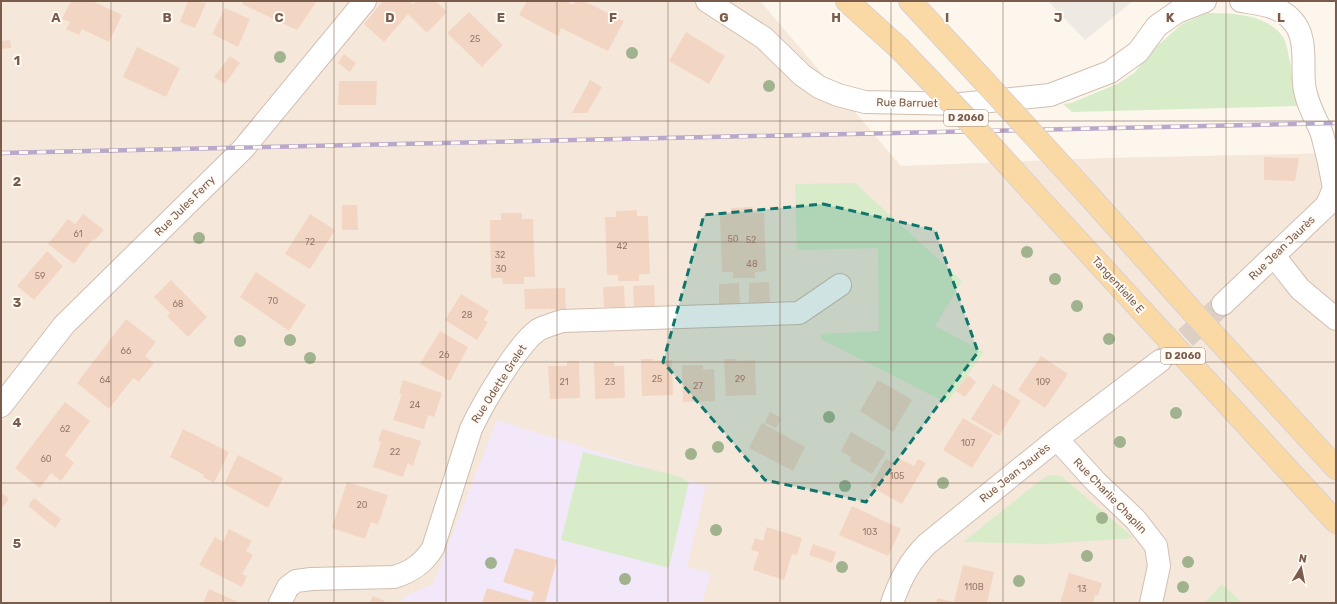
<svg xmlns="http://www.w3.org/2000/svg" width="1337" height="604" viewBox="0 0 1337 604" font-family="Rubik,sans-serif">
  <rect width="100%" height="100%" fill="#fdf6ec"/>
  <path fill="#f5e8da" d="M 1,1 L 760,1 L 901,166 L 1105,158 L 1336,153 L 1336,603 L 1,603 Z"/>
  <path fill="#efe9e4" d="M 1048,1 L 1133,1 L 1085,40 Z"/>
  <path fill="#f3e8fa" d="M 497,420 L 706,486 L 687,567 L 711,573 L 702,603 L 401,603 L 403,597 L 433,584 Z"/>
  <path fill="#d8ecc9" d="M 1207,13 C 1232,13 1267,14 1283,37 C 1287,43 1288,54 1290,61 C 1293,77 1291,89 1297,106 L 1072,112 L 1063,104 L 1071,103 L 1117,84 L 1134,73 L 1156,47 L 1182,24 Z
    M 855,183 L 962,281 L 935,326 L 984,352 L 947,403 L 821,339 L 821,334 L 879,331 L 878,248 L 797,250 L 795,184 Z
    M 583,452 L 678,476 L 689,482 L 669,568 L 561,540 Z
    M 1050,475 L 1061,476 L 1068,482 L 1134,538 L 1045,544 L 963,542 L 1042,479 Z
    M 1222,584 L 1242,603 L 1204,603 Z"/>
  <path fill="#f3d5c3" d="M 71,1 L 92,1 L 122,15 L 109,42 L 82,29 L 79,35 L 66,29 L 70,22 L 62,19 Z
    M 188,1 L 206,3 L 195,28 L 180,22 Z
    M 244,1 L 317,1 L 297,30 L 242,4 Z
    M 383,1 L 410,1 L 413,4 L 416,1 L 436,1 L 447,12 L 427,33 L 408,14 L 384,42 L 364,24 Z
    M 527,1 L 566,1 L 573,5 L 575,1 L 584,1 L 624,21 L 608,51 L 561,28 L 558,36 L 519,15 Z
    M 225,8 L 250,19 L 238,47 L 212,34 Z
    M 469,12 L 503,45 L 482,67 L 447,33 Z
    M 686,32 L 725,56 L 709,84 L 669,61 Z
    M 10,40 L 11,48 L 1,49 L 1,41 Z
    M 137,47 L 180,68 L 166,97 L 123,77 Z
    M 344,54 L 356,63 L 350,72 L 338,63 Z
    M 230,56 L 240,63 L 225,84 L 214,77 Z
    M 590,80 L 602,87 L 587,113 L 572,113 Z
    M 339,81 L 377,81 L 376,105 L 338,105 Z
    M 1264,157 L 1299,158 L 1295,181 L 1264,180 Z
    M 342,205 L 357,205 L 358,230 L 342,230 Z
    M 753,207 L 753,213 L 764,213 L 766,271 L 755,272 L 755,278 L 733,278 L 733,272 L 722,272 L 720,214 L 731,214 L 731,208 Z
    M 637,210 L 637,216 L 648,216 L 650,274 L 639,274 L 639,281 L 618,281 L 618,275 L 607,275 L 605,217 L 616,217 L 616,211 Z
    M 501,213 L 522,213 L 522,219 L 533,219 L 535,277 L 524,277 L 524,284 L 503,284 L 502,278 L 491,278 L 490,220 L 501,220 Z
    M 83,214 L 104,230 L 95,240 L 93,239 L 74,264 L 48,244 L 68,219 L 75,224 Z
    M 310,214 L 335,230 L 310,269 L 285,254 Z
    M 47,251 L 63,266 L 34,300 L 17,286 Z
    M 256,272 L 306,305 L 289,331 L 240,297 Z
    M 171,280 L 207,317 L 188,337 L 167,316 L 170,313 L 154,297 Z
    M 769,282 L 770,303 L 749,304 L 749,283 Z
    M 739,283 L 740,304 L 719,304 L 719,284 Z
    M 654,285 L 655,306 L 634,307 L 633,286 Z
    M 624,286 L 625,307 L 604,307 L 603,287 Z
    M 565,288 L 566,309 L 525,309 L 524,289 Z
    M 461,294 L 489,311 L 484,320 L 488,322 L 477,340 L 445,320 Z
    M 126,319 L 156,342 L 145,356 L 154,363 L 139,382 L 133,378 L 109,409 L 77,383 Z
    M 440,331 L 468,347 L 450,381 L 420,364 Z
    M 1041,356 L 1068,374 L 1045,408 L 1018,390 Z
    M 641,359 L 653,359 L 653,361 L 672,360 L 673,395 L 642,396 Z
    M 724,359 L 736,359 L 736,361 L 755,360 L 756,395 L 726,396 Z
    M 567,361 L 579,361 L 580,398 L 550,399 L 548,366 L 567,366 Z
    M 594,362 L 614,362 L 614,366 L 624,366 L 625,398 L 595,399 Z
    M 682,365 L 703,365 L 703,370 L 714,369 L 715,401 L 683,402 Z
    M 968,375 L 976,382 L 965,397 L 956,391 Z
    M 403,380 L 442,393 L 434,417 L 428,415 L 424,429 L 393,420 L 402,394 L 399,393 Z
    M 878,380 L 912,400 L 893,432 L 860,411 Z
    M 993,384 L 1021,401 L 999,436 L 971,419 Z
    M 65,402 L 90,421 L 65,455 L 74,463 L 61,481 L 51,473 L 40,488 L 15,468 Z
    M 770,412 L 781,418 L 776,428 L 765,423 Z
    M 963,418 L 993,435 L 972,468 L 943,450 Z
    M 762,423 L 805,447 L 793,471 L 749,448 Z
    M 183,429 L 229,452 L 214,483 L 203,477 L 204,475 L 170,457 Z
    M 382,429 L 421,441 L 413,466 L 408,463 L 403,477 L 373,467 L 381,442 L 378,441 Z
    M 851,432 L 886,452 L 872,474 L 850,461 L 851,457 L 841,451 Z
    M 238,455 L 283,478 L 268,508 L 224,484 Z
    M 886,459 L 896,464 L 900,459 L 914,466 L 918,459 L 926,463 L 902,504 L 870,486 Z
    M 347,482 L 388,495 L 378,525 L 371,522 L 365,539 L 332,528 Z
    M 1,492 L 9,499 L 1,509 Z
    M 34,498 L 61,519 L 55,528 L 28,506 Z
    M 852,506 L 901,529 L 888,556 L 839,535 Z
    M 767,527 L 802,538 L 797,555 L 792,554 L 784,580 L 753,570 L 759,552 L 751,550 L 755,538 L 763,541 Z
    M 229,529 L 252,541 L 246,551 L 253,555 L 242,574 L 247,576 L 242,587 L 199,565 L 215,537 L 223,542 Z
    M 813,544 L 836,552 L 832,563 L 809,555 Z
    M 515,548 L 557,560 L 545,603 L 482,603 L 487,588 L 531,601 L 534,592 L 503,582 Z
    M 963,565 L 994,572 L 987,603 L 936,603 L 938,598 L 954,602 Z
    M 1069,573 L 1102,583 L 1098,596 L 1095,595 L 1093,603 L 1060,603 Z
    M 209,589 L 240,603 L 203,603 Z
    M 373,596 L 385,601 L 384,603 L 370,602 Z"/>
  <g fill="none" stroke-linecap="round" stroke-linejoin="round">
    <path stroke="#dcd0c4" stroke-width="22" stroke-dasharray="22 11" stroke-linecap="butt" d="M 1161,360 L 1223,304"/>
    <defs>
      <path id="minor" d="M 707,1 L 764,38 L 802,75 L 819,87 L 838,95 L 865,102 L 961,104 L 1050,95 L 1110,72 L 1138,52 L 1157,26 L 1177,12 L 1205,1
        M 1241,1 C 1258,4 1278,5 1291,19 C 1308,36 1302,62 1304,83 C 1305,101 1316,118 1322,134 C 1327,152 1331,170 1334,188 L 1336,188
        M 1274,256 L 1300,289 L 1336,319
        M 1223,304 L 1327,205 L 1334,188
        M 1,406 L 64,325 L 243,149 L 365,1
        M 1057,439 L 1096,482 L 1135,519 L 1156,546 L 1159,566 L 1151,603
        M 280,603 L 288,587 L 296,581 L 311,579 L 394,577 C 411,572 423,564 433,548 L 471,429 C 482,405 517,345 538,330 C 545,326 554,324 562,321 L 799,313 L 840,285
        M 892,603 C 900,580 909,562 927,544 L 1057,439 L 1160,361"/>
      <path id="major" d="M 847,1 L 899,48
        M 910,1 L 985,82
        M 1083,189 L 1191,310 L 1336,468
        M 1031,190 L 1336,522"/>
    </defs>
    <use href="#minor" stroke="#d1beb0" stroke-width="24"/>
    <use href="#major" stroke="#dad1cd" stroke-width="24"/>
    <use href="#minor" stroke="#fff" stroke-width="22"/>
    <use href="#major" stroke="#fbd9a5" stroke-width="22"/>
    <defs>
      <path id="rail" d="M 1,153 L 1336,123"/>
    </defs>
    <use href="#rail" stroke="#b9a8c9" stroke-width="4.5"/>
    <use href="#rail" stroke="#fffaf3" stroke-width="3" stroke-dasharray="9" stroke-linecap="butt"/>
    <defs>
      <path id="major-bridge" d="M 899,48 L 965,117 L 1031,190
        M 985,82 L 1083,189"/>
    </defs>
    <use href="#major-bridge" stroke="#dad1cd" stroke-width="24" stroke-linecap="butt"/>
    <use href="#major-bridge" stroke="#fbd9a5" stroke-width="22"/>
  </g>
  <g fill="#a0b28e">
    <circle cx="632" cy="53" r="6"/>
    <circle cx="280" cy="57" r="6"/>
    <circle cx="769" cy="86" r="6"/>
    <circle cx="199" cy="238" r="6"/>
    <circle cx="1027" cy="252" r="6"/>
    <circle cx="1055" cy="279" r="6"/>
    <circle cx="1077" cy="306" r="6"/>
    <circle cx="1109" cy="339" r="6"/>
    <circle cx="290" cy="340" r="6"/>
    <circle cx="240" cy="341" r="6"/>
    <circle cx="310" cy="358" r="6"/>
    <circle cx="1176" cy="413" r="6"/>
    <circle cx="829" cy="417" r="6"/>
    <circle cx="1120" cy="442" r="6"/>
    <circle cx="718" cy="447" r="6"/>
    <circle cx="691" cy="454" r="6"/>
    <circle cx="943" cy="483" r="6"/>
    <circle cx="845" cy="486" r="6"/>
    <circle cx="1102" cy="518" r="6"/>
    <circle cx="716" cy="530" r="6"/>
    <circle cx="1087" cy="556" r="6"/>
    <circle cx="1188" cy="562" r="6"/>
    <circle cx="491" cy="563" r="6"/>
    <circle cx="842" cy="567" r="6"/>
    <circle cx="625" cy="579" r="6"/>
    <circle cx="1019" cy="581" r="6"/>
    <circle cx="1183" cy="587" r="6"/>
  </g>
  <path fill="#0f766e" fill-opacity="0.2" stroke="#0f766e" stroke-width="3" stroke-dasharray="8 5" stroke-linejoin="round" d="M 823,204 L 935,230 L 978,352 L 866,502 L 765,480 L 663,362 L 704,215 Z"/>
  <path fill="none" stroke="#7a5c4d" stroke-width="1" stroke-opacity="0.55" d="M 111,1 L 111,603M 223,1 L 223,603M 334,1 L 334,603M 446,1 L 446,603M 557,1 L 557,603M 668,1 L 668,603M 780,1 L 780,603M 891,1 L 891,603M 1003,1 L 1003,603M 1114,1 L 1114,603M 1226,1 L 1226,603M 1,121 L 1336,121M 1,242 L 1336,242M 1,362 L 1336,362M 1,483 L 1336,483"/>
  <g text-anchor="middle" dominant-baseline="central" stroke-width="4" stroke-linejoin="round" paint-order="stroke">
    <g font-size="9" fill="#987a6a">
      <text x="475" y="39">25</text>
      <text x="78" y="234">61</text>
      <text x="733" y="239">50</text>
      <text x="751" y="240">52</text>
      <text x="310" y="242">72</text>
      <text x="622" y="246">42</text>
      <text x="500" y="255">32</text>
      <text x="752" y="264">48</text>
      <text x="501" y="269">30</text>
      <text x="40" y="276">59</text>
      <text x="273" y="301">70</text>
      <text x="178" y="304">68</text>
      <text x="467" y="315">28</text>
      <text x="126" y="351">66</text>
      <text x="444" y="355">26</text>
      <text x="657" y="379">25</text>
      <text x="740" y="379">29</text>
      <text x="105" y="380">64</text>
      <text x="564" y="382">21</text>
      <text x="610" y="382">23</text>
      <text x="1043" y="382">109</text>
      <text x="698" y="386">27</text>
      <text x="415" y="405">24</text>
      <text x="65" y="429">62</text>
      <text x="968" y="443">107</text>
      <text x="395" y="452">22</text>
      <text x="46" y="459">60</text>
      <text x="897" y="476">105</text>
      <text x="362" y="505">20</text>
      <text x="870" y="532">103</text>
      <text x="974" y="587">110B</text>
      <text x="1082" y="589">13</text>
    </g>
    <g fill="#fffaf3" stroke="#a28b7f" stroke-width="1">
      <rect x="944" y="110" width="44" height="16" rx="3"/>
      <rect x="1161" y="348" width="44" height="16" rx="3"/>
    </g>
    <g font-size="10" font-weight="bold" fill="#7a5c4d">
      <text x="966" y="118">D 2060</text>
      <text x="1183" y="356">D 2060</text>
    </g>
    <g font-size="11" fill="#7a5c4d" stroke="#fffaf3">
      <text transform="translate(907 103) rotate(1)">Rue Barruet</text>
      <text transform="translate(185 206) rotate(-45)">Rue Jules Ferry</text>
      <text transform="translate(1282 248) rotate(-44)">Rue Jean Jaurès</text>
      <text transform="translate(1118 285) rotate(48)">Tangentielle E</text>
      <text transform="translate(499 384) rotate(-57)">Rue Odette Grelet</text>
      <text transform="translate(1015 473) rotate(-39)">Rue Jean Jaurès</text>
      <text transform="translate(1110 496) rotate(46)">Rue Charlie Chaplin</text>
    </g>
  </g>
  <g font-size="13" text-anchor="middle" font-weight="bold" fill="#7a5c4d" stroke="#fffaf3" stroke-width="4" stroke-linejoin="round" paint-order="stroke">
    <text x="56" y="22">A</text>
    <text x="167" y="22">B</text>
    <text x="279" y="22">C</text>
    <text x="390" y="22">D</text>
    <text x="501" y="22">E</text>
    <text x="613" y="22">F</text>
    <text x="724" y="22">G</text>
    <text x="836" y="22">H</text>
    <text x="947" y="22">I</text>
    <text x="1058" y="22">J</text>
    <text x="1170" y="22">K</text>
    <text x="1281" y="22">L</text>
    <text x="17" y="65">1</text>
    <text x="17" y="186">2</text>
    <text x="17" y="307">3</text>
    <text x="17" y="427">4</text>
    <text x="17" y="548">5</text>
  </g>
  <rect width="1337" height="604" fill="none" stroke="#7a5c4d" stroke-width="4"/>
  <g transform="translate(1301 568) rotate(10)" stroke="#fffaf3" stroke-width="3" paint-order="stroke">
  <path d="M0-3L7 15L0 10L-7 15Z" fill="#7a5c4d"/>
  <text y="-6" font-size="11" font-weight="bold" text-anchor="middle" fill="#7a5c4d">N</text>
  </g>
</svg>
